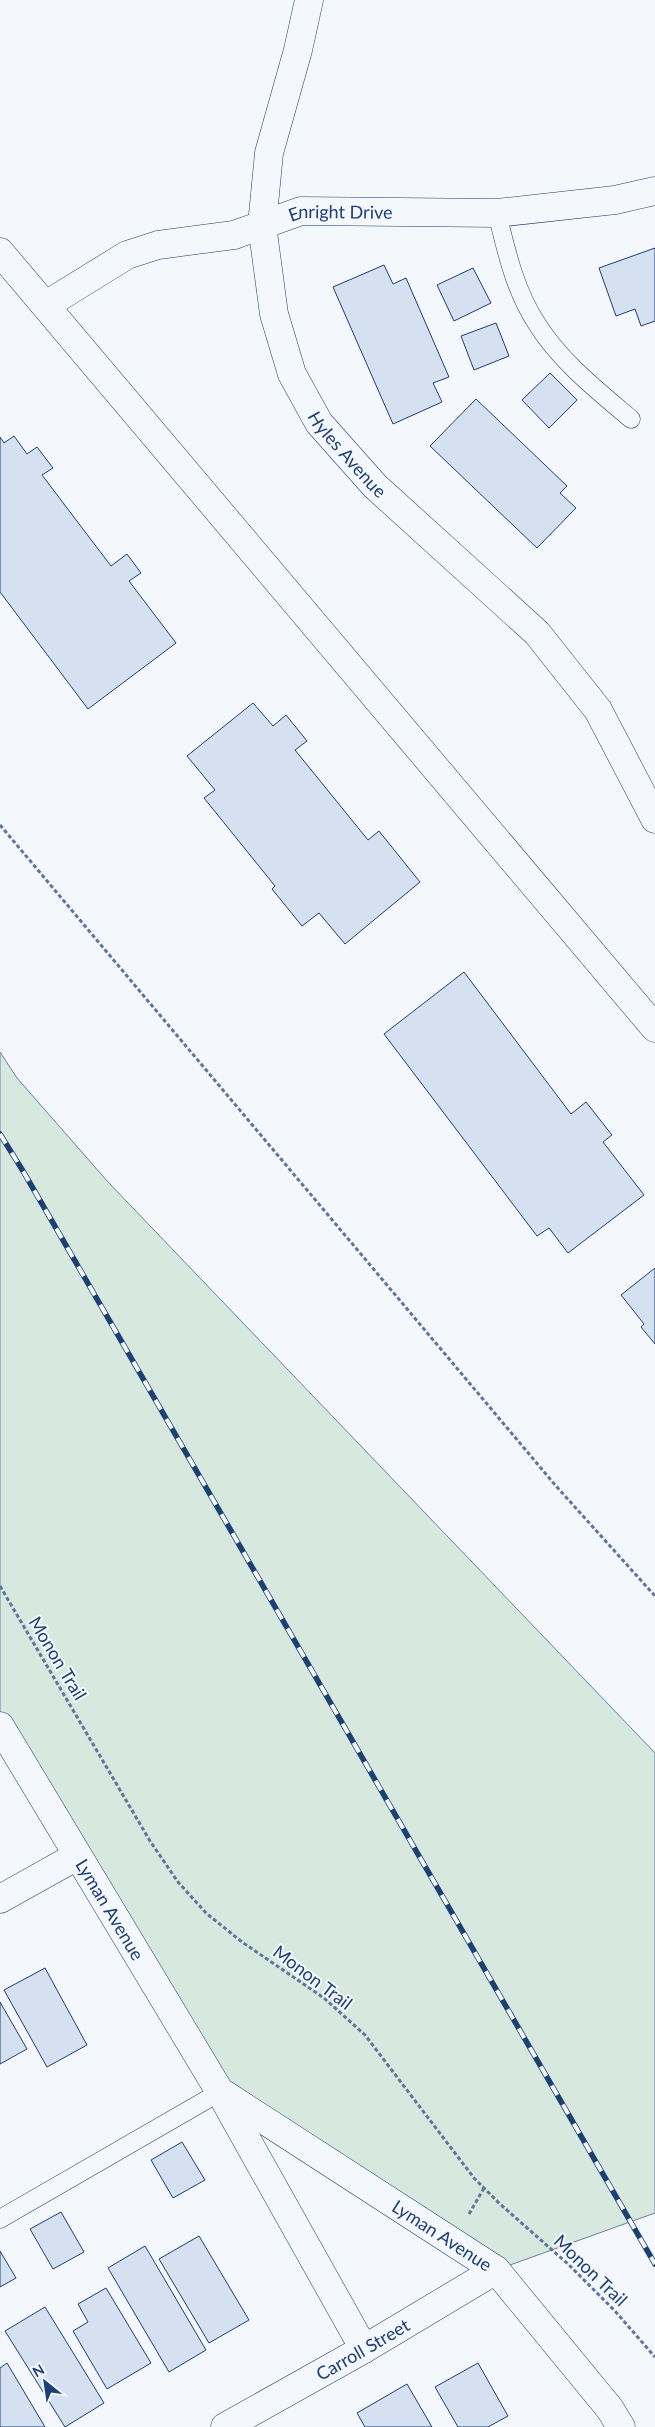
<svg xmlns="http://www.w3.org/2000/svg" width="655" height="2427" viewBox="0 0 655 2427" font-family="Lato,sans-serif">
  <rect width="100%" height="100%" fill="#f4f7fb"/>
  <path fill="#d7e8df" stroke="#687fa3" d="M 0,1052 L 17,1078 L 108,1182 L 655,1753 L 655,2213 L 496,2270 L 220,2092 L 0,1718 Z"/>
  <path fill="#d5e0f0" stroke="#1d3f73" d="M 655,248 L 655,321 L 641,326 L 635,309 L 616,316 L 599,268 Z
    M 384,265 L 393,284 L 406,278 L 449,377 L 433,383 L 442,402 L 393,424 L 333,287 Z
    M 473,268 L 491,303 L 454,321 L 437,285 Z
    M 496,323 L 509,356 L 474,370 L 461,336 Z
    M 550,373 L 577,400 L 549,428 L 522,400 Z
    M 476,399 L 567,486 L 560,493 L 576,508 L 537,548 L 430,446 Z
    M 14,436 L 27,454 L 37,447 L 53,468 L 42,475 L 111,566 L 127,554 L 141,573 L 129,581 L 176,643 L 88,709 L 0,592 L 0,437 L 4,443 Z
    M 253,703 L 273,726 L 286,715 L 307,741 L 295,750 L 368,840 L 379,831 L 420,882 L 345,944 L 319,913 L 302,926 L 272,889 L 275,886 L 204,798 L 215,790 L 187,756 Z
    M 464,972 L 571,1114 L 586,1102 L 612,1135 L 603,1142 L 644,1195 L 568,1253 L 549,1228 L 537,1236 L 384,1034 Z
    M 655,1268 L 655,1344 L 641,1327 L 644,1324 L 621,1295 Z
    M 45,1968 L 87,2045 L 47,2067 L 4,1990 Z
    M 0,2002 L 27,2049 L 0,2064 Z
    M 182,2142 L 205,2180 L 173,2198 L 151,2160 Z
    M 61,2212 L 84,2252 L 53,2269 L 30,2229 Z
    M 199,2236 L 249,2320 L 209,2343 L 159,2259 Z
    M 145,2246 L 206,2350 L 169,2372 L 108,2268 Z
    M 0,2251 L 16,2278 L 0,2287 Z
    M 106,2288 L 151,2363 L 107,2389 L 73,2331 L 88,2322 L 78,2304 Z
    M 45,2307 L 104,2403 L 65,2427 L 5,2331 Z
    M 7,2363 L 45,2427 L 0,2427 L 0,2368 Z
    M 478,2363 L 508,2416 L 488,2427 L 458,2427 L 435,2387 Z
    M 407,2384 L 432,2427 L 365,2427 L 357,2413 Z"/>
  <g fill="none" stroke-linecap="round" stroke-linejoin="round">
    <defs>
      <path id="service" d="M 497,213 C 506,250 515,291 537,324 C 560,361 598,391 631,419
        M 0,2219 L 220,2092"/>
      <g id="minor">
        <path id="s1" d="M 309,0 L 298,50 L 269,153 L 262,225 L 274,314 L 292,374 L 319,423 L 375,486 L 537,633 L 598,710 L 655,819"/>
        <path d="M 0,252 L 655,1028"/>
        <path id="s2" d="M 46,305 L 127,255 L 158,245 L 234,235 L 301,211 L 497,213 L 615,200 L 655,191"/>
        <path id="s3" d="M 0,1726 L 220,2092 L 364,2349"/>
        <path d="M 0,1899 L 77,1856"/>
        <path id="s4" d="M 224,2094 L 496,2270 L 610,2409 L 621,2427"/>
        <path id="s5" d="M 225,2427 L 364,2349 L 496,2270"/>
      </g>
    </defs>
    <use href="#service" stroke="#1d3f73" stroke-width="19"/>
    <use href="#minor" stroke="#1d3f73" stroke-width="29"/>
    <path stroke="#5e769c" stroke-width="3" stroke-dasharray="4 2.5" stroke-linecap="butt" d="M 0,825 L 556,1486 L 655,1596
      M 0,1586 L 150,1841 L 178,1882 L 206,1913 L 242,1942 L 324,1998 L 365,2035 L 474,2178 L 500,2204 L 568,2264 L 615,2311 L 655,2357
      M 469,2214 L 484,2188"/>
    <use href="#service" stroke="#f4f7fb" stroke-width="18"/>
    <use href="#minor" stroke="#f4f7fb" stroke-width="28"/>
    <defs>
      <path id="rail" d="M 0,1134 L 23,1171 L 655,2264"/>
    </defs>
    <use href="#rail" stroke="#1d3f73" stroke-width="5.5"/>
    <use href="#rail" stroke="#f4f7fb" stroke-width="4" stroke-dasharray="11" stroke-linecap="butt"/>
  </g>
  <g text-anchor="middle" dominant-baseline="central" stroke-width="4" stroke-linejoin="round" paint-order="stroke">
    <g font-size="18" fill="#1d3f73" stroke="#f4f7fb">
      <text stroke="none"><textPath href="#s2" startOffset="315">Enright Drive</textPath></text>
      <text stroke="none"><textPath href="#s1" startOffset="481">Hyles Avenue</textPath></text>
      <text transform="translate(58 1658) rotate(59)">Monon Trail</text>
      <text stroke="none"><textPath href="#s3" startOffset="214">Lyman Avenue</textPath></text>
      <text transform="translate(313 1977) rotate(37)">Monon Trail</text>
      <text stroke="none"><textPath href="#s4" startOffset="260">Lyman Avenue</textPath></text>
      <text transform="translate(591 2270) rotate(44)">Monon Trail</text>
      <text stroke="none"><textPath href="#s5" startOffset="158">Carroll Street</textPath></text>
    </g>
  </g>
  <g transform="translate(45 2382) rotate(330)" stroke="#f4f7fb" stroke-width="4" paint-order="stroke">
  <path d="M0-4L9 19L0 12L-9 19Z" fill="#1d3f73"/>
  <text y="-8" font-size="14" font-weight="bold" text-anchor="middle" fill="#1d3f73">N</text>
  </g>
</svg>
